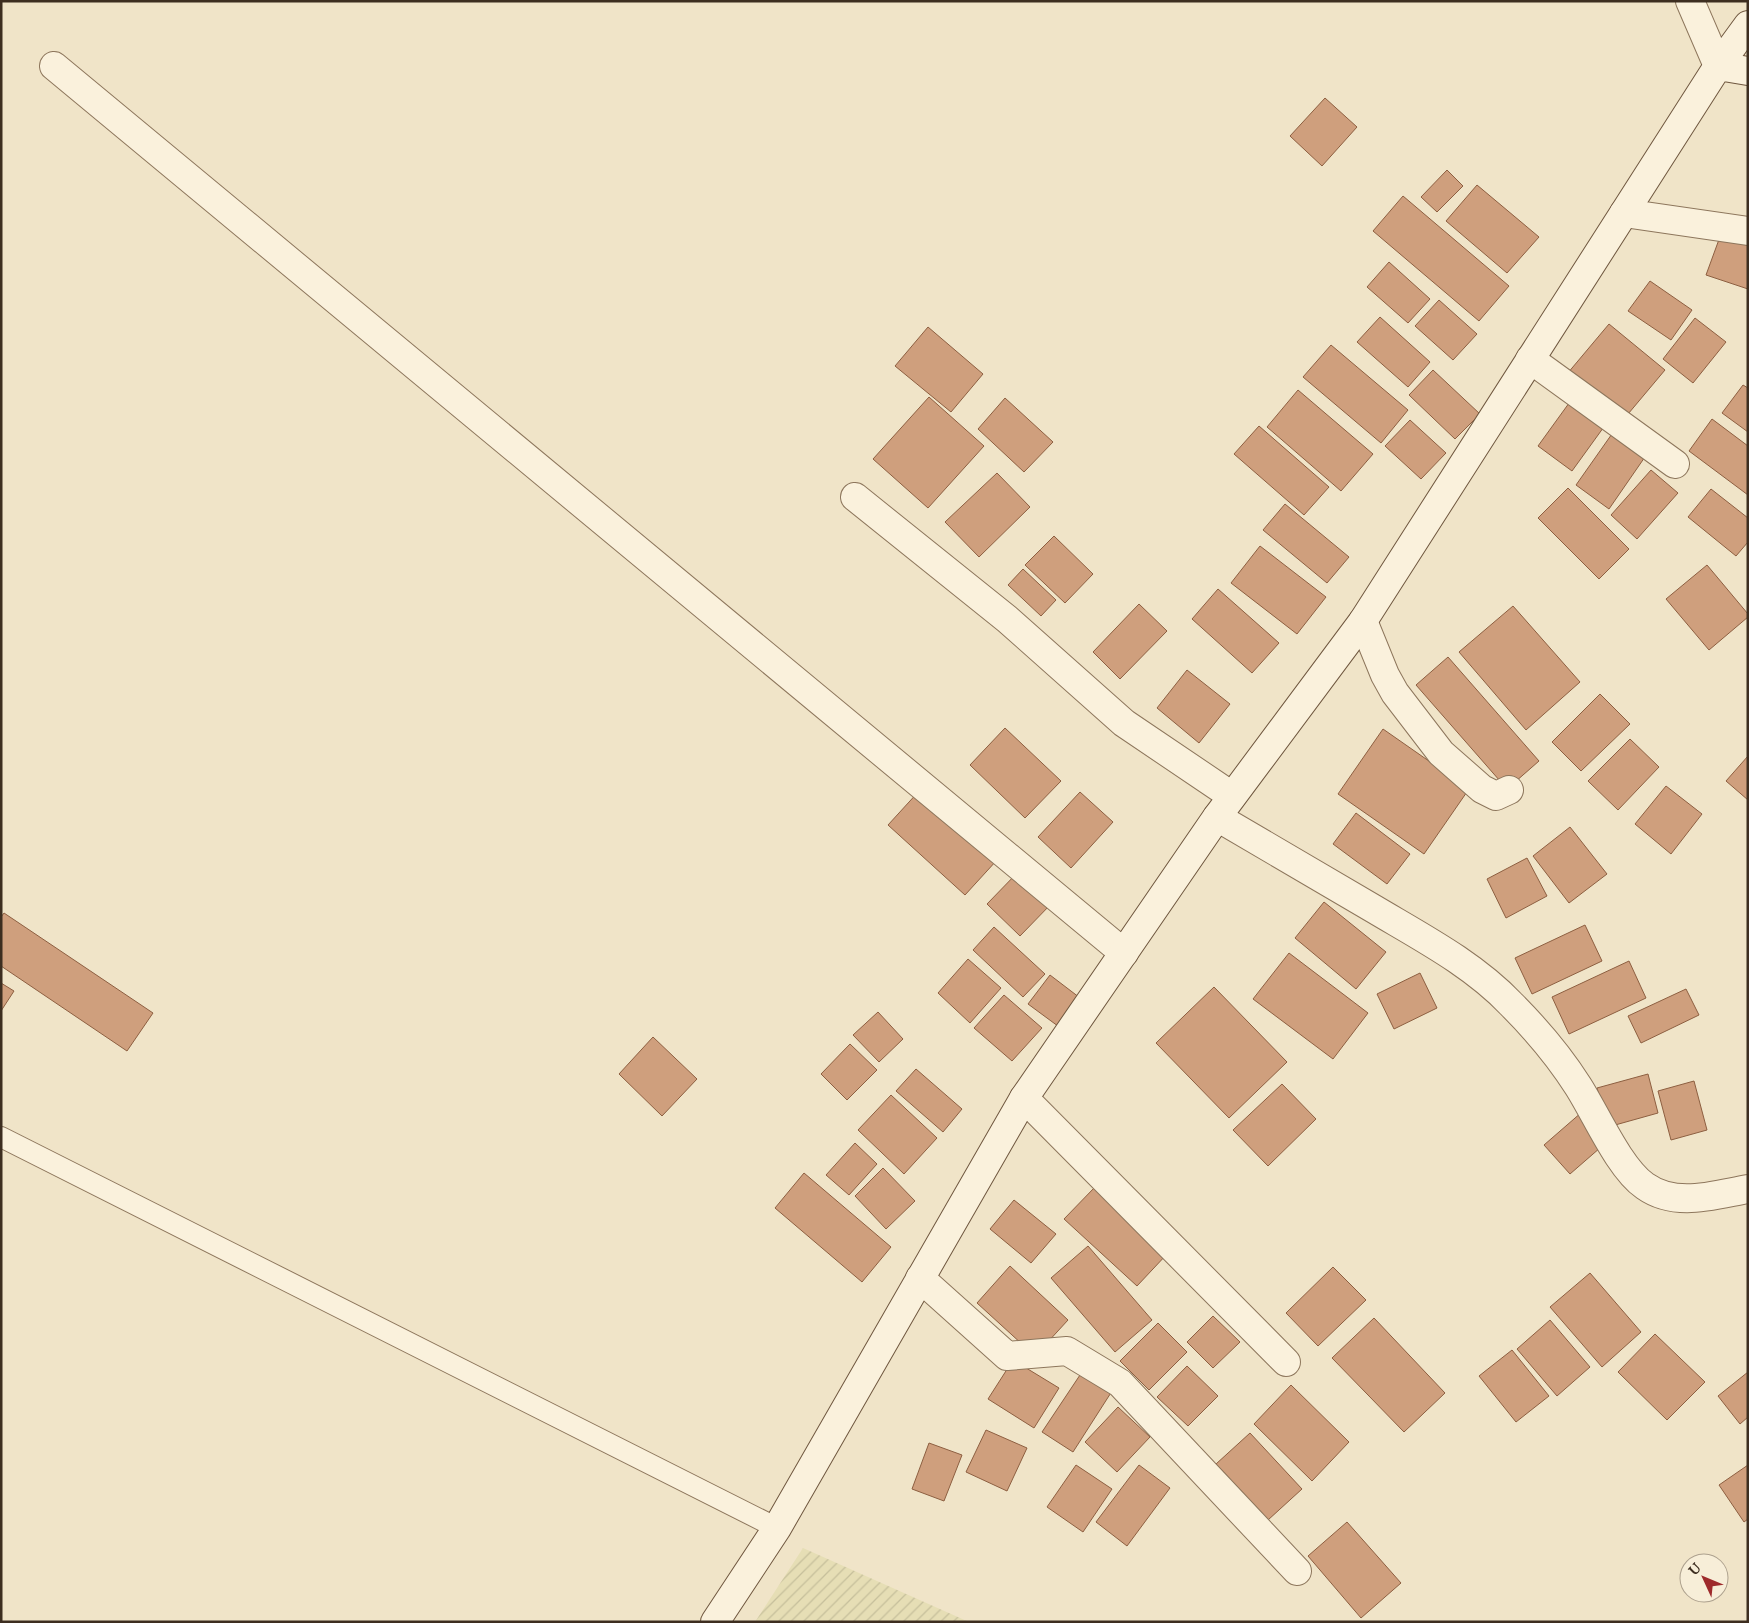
<svg xmlns="http://www.w3.org/2000/svg" width="1749" height="1623" viewBox="0 0 1749 1623" font-family="Lora,serif">
  <defs>
    <pattern id="farmland-furrows" width="10" height="10" patternUnits="userSpaceOnUse" patternTransform="scale(1.25)"><rect width="10" height="10" fill="#e6deb5"/><path d="M-1 1l2-2M0 10L10 0M9 11l2-2" fill="none" stroke="#c6bf9b"/></pattern>
  </defs>
  <rect width="100%" height="100%" fill="#f0e4c8"/>
  <path fill="url(#farmland-furrows)" d="M 803,1548 L 969,1622 L 755,1622 Z"/>
  <path fill="#cf9f7d" stroke="#8d5f41" d="M 1325,98 L 1357,127 L 1322,166 L 1290,136 Z
    M 1447,170 L 1463,186 L 1437,212 L 1421,197 Z
    M 1477,185 L 1539,237 L 1507,273 L 1446,221 Z
    M 1403,196 L 1509,286 L 1479,321 L 1373,231 Z
    M 1721,234 L 1748,243 L 1748,289 L 1706,275 Z
    M 1389,262 L 1430,299 L 1408,323 L 1367,287 Z
    M 1650,281 L 1692,310 L 1671,340 L 1628,311 Z
    M 1439,300 L 1477,334 L 1453,360 L 1415,326 Z
    M 1380,317 L 1430,362 L 1408,387 L 1357,342 Z
    M 1695,318 L 1726,342 L 1693,383 L 1663,359 Z
    M 1609,324 L 1665,370 L 1623,420 L 1567,374 Z
    M 928,327 L 983,374 L 951,412 L 895,366 Z
    M 1331,345 L 1408,410 L 1381,443 L 1303,377 Z
    M 1433,370 L 1480,414 L 1455,439 L 1409,395 Z
    M 1743,385 L 1748,388 L 1748,432 L 1722,413 Z
    M 1298,390 L 1373,454 L 1341,491 L 1267,427 Z
    M 929,397 L 984,446 L 928,508 L 873,459 Z
    M 1005,398 L 1053,442 L 1024,472 L 978,429 Z
    M 1572,399 L 1606,424 L 1572,471 L 1538,446 Z
    M 1712,419 L 1748,446 L 1748,495 L 1689,451 Z
    M 1410,420 L 1446,453 L 1421,479 L 1385,446 Z
    M 1259,426 L 1329,487 L 1304,515 L 1234,454 Z
    M 1614,431 L 1647,454 L 1609,509 L 1576,485 Z
    M 1651,470 L 1678,493 L 1637,539 L 1611,515 Z
    M 997,473 L 1030,507 L 979,557 L 945,522 Z
    M 1568,488 L 1629,549 L 1599,579 L 1538,518 Z
    M 1711,489 L 1748,518 L 1748,542 L 1736,556 L 1688,517 Z
    M 1285,504 L 1349,557 L 1327,583 L 1263,530 Z
    M 1054,536 L 1093,574 L 1065,603 L 1025,565 Z
    M 1260,546 L 1326,597 L 1297,634 L 1231,583 Z
    M 1707,565 L 1748,614 L 1748,617 L 1709,650 L 1666,599 Z
    M 1023,569 L 1056,600 L 1041,616 L 1008,585 Z
    M 1218,589 L 1279,643 L 1252,673 L 1192,619 Z
    M 1139,604 L 1167,631 L 1120,679 L 1093,652 Z
    M 1513,606 L 1580,682 L 1526,730 L 1459,652 Z
    M 1448,657 L 1539,761 L 1507,789 L 1416,685 Z
    M 1187,670 L 1230,704 L 1199,743 L 1157,708 Z
    M 1600,694 L 1630,724 L 1581,771 L 1552,742 Z
    M 1005,728 L 1061,781 L 1025,818 L 970,765 Z
    M 1383,729 L 1469,789 L 1424,854 L 1338,794 Z
    M 1630,739 L 1659,767 L 1618,810 L 1588,781 Z
    M 1748,756 L 1748,800 L 1726,781 Z
    M 1666,786 L 1702,814 L 1671,854 L 1635,824 Z
    M 920,790 L 997,860 L 965,895 L 888,825 Z
    M 1080,792 L 1113,822 L 1071,868 L 1038,837 Z
    M 1356,813 L 1410,854 L 1387,884 L 1333,844 Z
    M 1570,827 L 1607,874 L 1569,903 L 1533,856 Z
    M 1527,858 L 1547,896 L 1506,918 L 1487,879 Z
    M 1019,871 L 1052,903 L 1020,936 L 987,904 Z
    M 1324,902 L 1386,952 L 1356,989 L 1295,938 Z
    M 4,913 L 153,1013 L 127,1051 L 1,966 L 1,917 Z
    M 1585,925 L 1602,961 L 1532,994 L 1515,958 Z
    M 994,927 L 1045,974 L 1023,997 L 973,950 Z
    M 1289,953 L 1368,1013 L 1333,1059 L 1253,999 Z
    M 968,959 L 1001,988 L 970,1023 L 938,993 Z
    M 1629,961 L 1646,998 L 1569,1034 L 1552,997 Z
    M 1420,973 L 1437,1008 L 1394,1029 L 1377,994 Z
    M 1050,975 L 1088,1004 L 1066,1032 L 1028,1004 Z
    M 1,983 L 14,991 L 1,1011 Z
    M 1214,987 L 1287,1062 L 1229,1118 L 1156,1043 Z
    M 1686,989 L 1699,1015 L 1641,1043 L 1628,1016 Z
    M 1004,995 L 1042,1028 L 1012,1061 L 974,1028 Z
    M 878,1012 L 903,1039 L 879,1062 L 853,1035 Z
    M 653,1037 L 697,1079 L 662,1116 L 619,1074 Z
    M 850,1044 L 877,1070 L 847,1100 L 821,1074 Z
    M 916,1069 L 962,1109 L 943,1132 L 896,1091 Z
    M 1648,1074 L 1658,1113 L 1608,1127 L 1597,1088 Z
    M 1694,1081 L 1707,1130 L 1671,1140 L 1658,1091 Z
    M 1282,1084 L 1316,1119 L 1268,1166 L 1233,1130 Z
    M 891,1095 L 937,1138 L 904,1174 L 858,1130 Z
    M 1582,1112 L 1608,1141 L 1570,1174 L 1544,1145 Z
    M 855,1143 L 877,1164 L 849,1195 L 826,1175 Z
    M 883,1168 L 915,1201 L 886,1229 L 855,1196 Z
    M 804,1173 L 891,1247 L 862,1282 L 775,1208 Z
    M 1095,1187 L 1168,1253 L 1137,1286 L 1064,1219 Z
    M 1014,1200 L 1056,1234 L 1031,1263 L 990,1229 Z
    M 1088,1246 L 1152,1320 L 1115,1352 L 1051,1278 Z
    M 1010,1266 L 1068,1320 L 1035,1356 L 977,1303 Z
    M 1333,1267 L 1366,1300 L 1318,1346 L 1286,1313 Z
    M 1590,1273 L 1641,1332 L 1602,1367 L 1550,1307 Z
    M 1213,1316 L 1240,1342 L 1213,1368 L 1187,1342 Z
    M 1374,1318 L 1445,1393 L 1404,1432 L 1332,1358 Z
    M 1550,1320 L 1590,1367 L 1557,1396 L 1517,1349 Z
    M 1158,1323 L 1187,1352 L 1149,1390 L 1120,1361 Z
    M 1655,1334 L 1705,1382 L 1667,1420 L 1618,1372 Z
    M 1512,1350 L 1549,1396 L 1516,1422 L 1479,1376 Z
    M 1013,1360 L 1059,1388 L 1034,1428 L 988,1399 Z
    M 1187,1366 L 1218,1396 L 1188,1426 L 1157,1397 Z
    M 1084,1369 L 1114,1388 L 1073,1452 L 1042,1432 Z
    M 1748,1372 L 1748,1417 L 1740,1424 L 1718,1396 Z
    M 1291,1385 L 1349,1442 L 1312,1481 L 1254,1424 Z
    M 1118,1407 L 1150,1437 L 1117,1472 L 1085,1442 Z
    M 986,1430 L 1027,1448 L 1007,1491 L 966,1472 Z
    M 1250,1433 L 1302,1489 L 1268,1520 L 1216,1464 Z
    M 929,1443 L 962,1455 L 944,1501 L 912,1489 Z
    M 1076,1465 L 1112,1489 L 1083,1532 L 1047,1507 Z
    M 1139,1465 L 1170,1488 L 1127,1546 L 1096,1522 Z
    M 1748,1465 L 1748,1519 L 1744,1522 L 1719,1485 Z
    M 1347,1522 L 1401,1583 L 1361,1618 L 1308,1556 Z"/>
  <g fill="none" stroke-linecap="round" stroke-linejoin="round">
    <defs>
      <path id="lane" d="M 1,1137 L 777,1528"/>
      <path id="street" d="M 1690,1 L 1718,66
        M 54,66 L 1124,953
        M 1624,213 L 1748,231
        M 1530,359 L 1675,464
        M 855,497 L 1007,619 L 1124,723 L 1232,796
        M 1363,621 L 1385,675 L 1395,693 L 1441,753 L 1482,789 L 1496,796 L 1509,790
        M 1217,817 C 1270,848 1322,879 1374,909 C 1421,937 1473,964 1511,1004 C 1536,1029 1559,1056 1578,1086 C 1596,1114 1619,1168 1645,1186 C 1676,1208 1714,1195 1748,1189
        M 1024,1098 L 1286,1362
        M 920,1278 L 1007,1356 L 1067,1351 L 1120,1383 L 1297,1571"/>
      <path id="secondary" d="M 1718,66 L 1748,71
        M 715,1622 L 777,1528 L 1024,1098 L 1217,817 L 1363,621 L 1718,66 L 1748,25"/>
    </defs>
    <use href="#lane" stroke="#8d765c" stroke-width="22"/>
    <use href="#street" stroke="#8d765c" stroke-width="30"/>
    <use href="#secondary" stroke="#6f573f" stroke-width="30"/>
    <use href="#lane" stroke="#faf1dc" stroke-width="20"/>
    <use href="#street" stroke="#faf1dc" stroke-width="28"/>
    <use href="#secondary" stroke="#faf1dc" stroke-width="28"/>
  </g>
  <rect width="1749" height="1623" fill="none" stroke="#3d2e20" stroke-width="5"/>
  <g transform="translate(1704 1578) rotate(314)"><circle r="24" fill="#f7eed8" stroke="#ada18e"/>
  <path d="M0-4L9 19L0 12L-9 19Z" fill="#9e2a2b"/>
  <text y="-8" font-size="14" font-weight="bold" text-anchor="middle" fill="#3d2e20">U</text>
  </g>
</svg>
